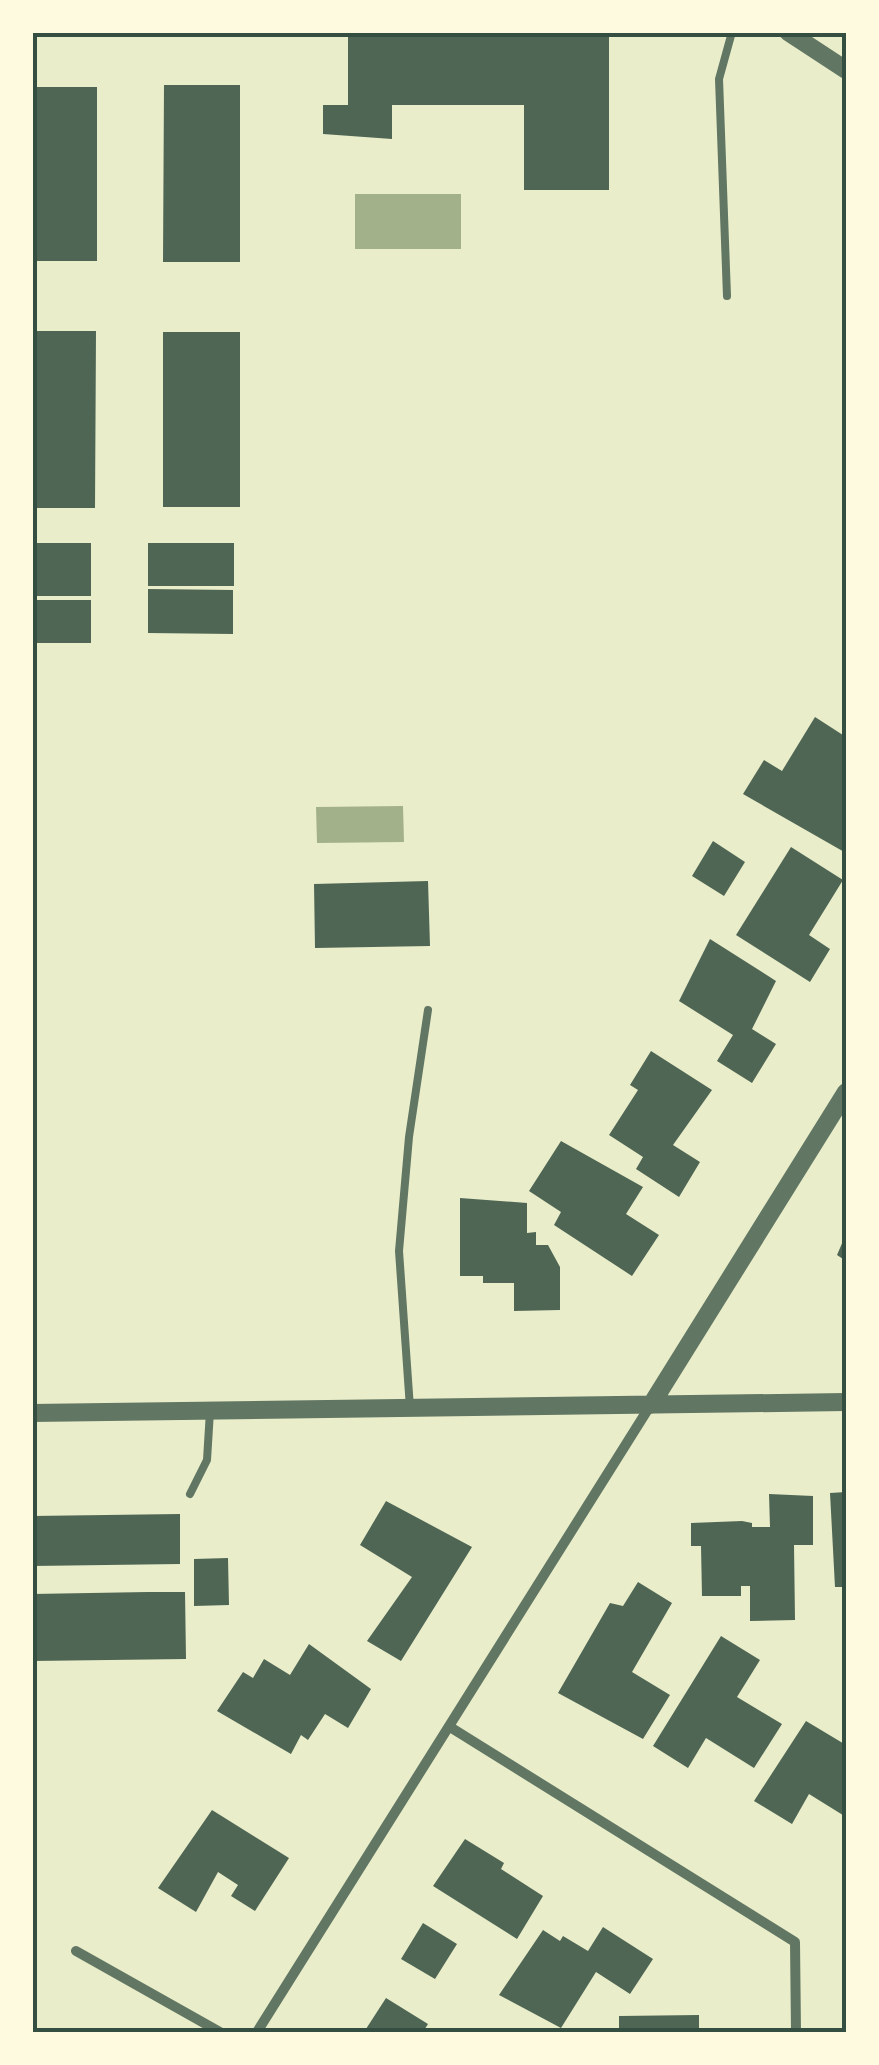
<svg xmlns="http://www.w3.org/2000/svg" width="879" height="2065" viewBox="0 0 879 2065" font-family="Commissioner,sans-serif">
  <rect width="100%" height="100%" fill="#e9edc9"/>
  <path fill="#a3b18a" d="M 355,194 L 461,194 L 461,249 L 355,249 Z
    M 403,806 L 404,842 L 317,843 L 316,807 Z"/>
  <path fill="#4f6655" d="M 348,32 L 609,32 L 609,190 L 524,190 L 524,105 L 392,105 L 392,139 L 323,134 L 323,105 L 348,105 Z
    M 164,85 L 240,85 L 240,262 L 163,262 Z
    M 32,87 L 97,87 L 97,261 L 32,261 Z
    M 32,331 L 96,331 L 95,508 L 32,508 Z
    M 163,332 L 240,332 L 240,507 L 163,507 Z
    M 32,543 L 91,543 L 91,596 L 32,596 Z
    M 148,543 L 234,543 L 234,586 L 148,586 Z
    M 148,589 L 233,590 L 233,634 L 148,633 Z
    M 32,600 L 91,600 L 91,643 L 32,643 Z
    M 815,717 L 846,737 L 846,853 L 743,794 L 764,760 L 782,771 Z
    M 713,841 L 745,862 L 724,896 L 692,876 Z
    M 791,847 L 843,880 L 809,935 L 830,949 L 810,982 L 736,935 Z
    M 428,881 L 430,946 L 315,948 L 314,884 Z
    M 710,939 L 776,981 L 752,1029 L 776,1044 L 752,1083 L 717,1061 L 733,1035 L 679,1001 Z
    M 651,1051 L 712,1090 L 673,1145 L 700,1162 L 679,1197 L 636,1169 L 643,1157 L 609,1135 L 638,1090 L 630,1085 Z
    M 561,1141 L 643,1187 L 626,1214 L 659,1235 L 632,1276 L 554,1225 L 561,1212 L 529,1191 Z
    M 460,1198 L 527,1203 L 527,1233 L 536,1232 L 536,1245 L 548,1245 L 560,1267 L 560,1310 L 514,1311 L 514,1283 L 483,1283 L 483,1276 L 460,1276 Z
    M 846,1234 L 846,1261 L 837,1255 Z
    M 846,1492 L 846,1587 L 835,1587 L 830,1493 Z
    M 769,1494 L 813,1496 L 813,1545 L 794,1545 L 795,1620 L 750,1621 L 750,1586 L 741,1586 L 741,1596 L 702,1596 L 701,1546 L 691,1546 L 691,1523 L 742,1521 L 752,1523 L 752,1527 L 770,1527 Z
    M 386,1501 L 472,1547 L 401,1661 L 367,1641 L 412,1577 L 360,1545 Z
    M 180,1514 L 180,1564 L 32,1566 L 32,1516 Z
    M 228,1558 L 229,1605 L 194,1606 L 194,1559 Z
    M 638,1582 L 672,1603 L 632,1672 L 670,1695 L 643,1739 L 558,1693 L 610,1603 L 623,1606 Z
    M 148,1592 L 185,1592 L 186,1659 L 32,1661 L 32,1594 Z
    M 721,1636 L 760,1660 L 737,1697 L 782,1724 L 754,1768 L 706,1738 L 688,1768 L 653,1746 Z
    M 309,1644 L 371,1689 L 348,1728 L 325,1714 L 308,1740 L 301,1735 L 291,1754 L 217,1711 L 243,1672 L 253,1678 L 264,1659 L 290,1675 Z
    M 806,1721 L 846,1745 L 846,1817 L 809,1794 L 792,1824 L 754,1801 Z
    M 212,1810 L 289,1858 L 255,1911 L 231,1896 L 238,1885 L 218,1872 L 196,1912 L 158,1888 Z
    M 465,1839 L 504,1863 L 501,1869 L 543,1896 L 517,1939 L 433,1886 Z
    M 423,1923 L 457,1944 L 435,1979 L 401,1959 Z
    M 603,1927 L 653,1959 L 630,1994 L 596,1972 L 561,2028 L 499,1995 L 543,1930 L 560,1941 L 563,1936 L 588,1951 Z
    M 386,1998 L 428,2024 L 423,2032 L 364,2032 Z
    M 699,2015 L 699,2032 L 619,2032 L 619,2016 Z"/>
  <g fill="none" stroke-linecap="round" stroke-linejoin="round">
    <path stroke="#617663" stroke-width="8" d="M 727,296 L 719,79 L 732,32
      M 410,1408 L 399,1251 L 409,1137 L 428,1010
      M 190,1494 L 207,1460 L 210,1411"/>
    <path stroke="#617663" stroke-width="10" d="M 450,1727 L 795,1942 L 796,2032
      M 76,1951 L 220,2032
      M 257,2032 L 650,1406"/>
    <path stroke="#617663" stroke-width="18" d="M 788,32 L 846,70
      M 651,1405 L 846,1092
      M 32,1413 L 846,1402"/>
  </g>
  <rect width="879" height="2065" fill="none" stroke="#fefae0" stroke-width="70"/>
  <rect x="35" y="35" width="809" height="1995" fill="none" stroke="#344e41" stroke-width="4"/>
</svg>
